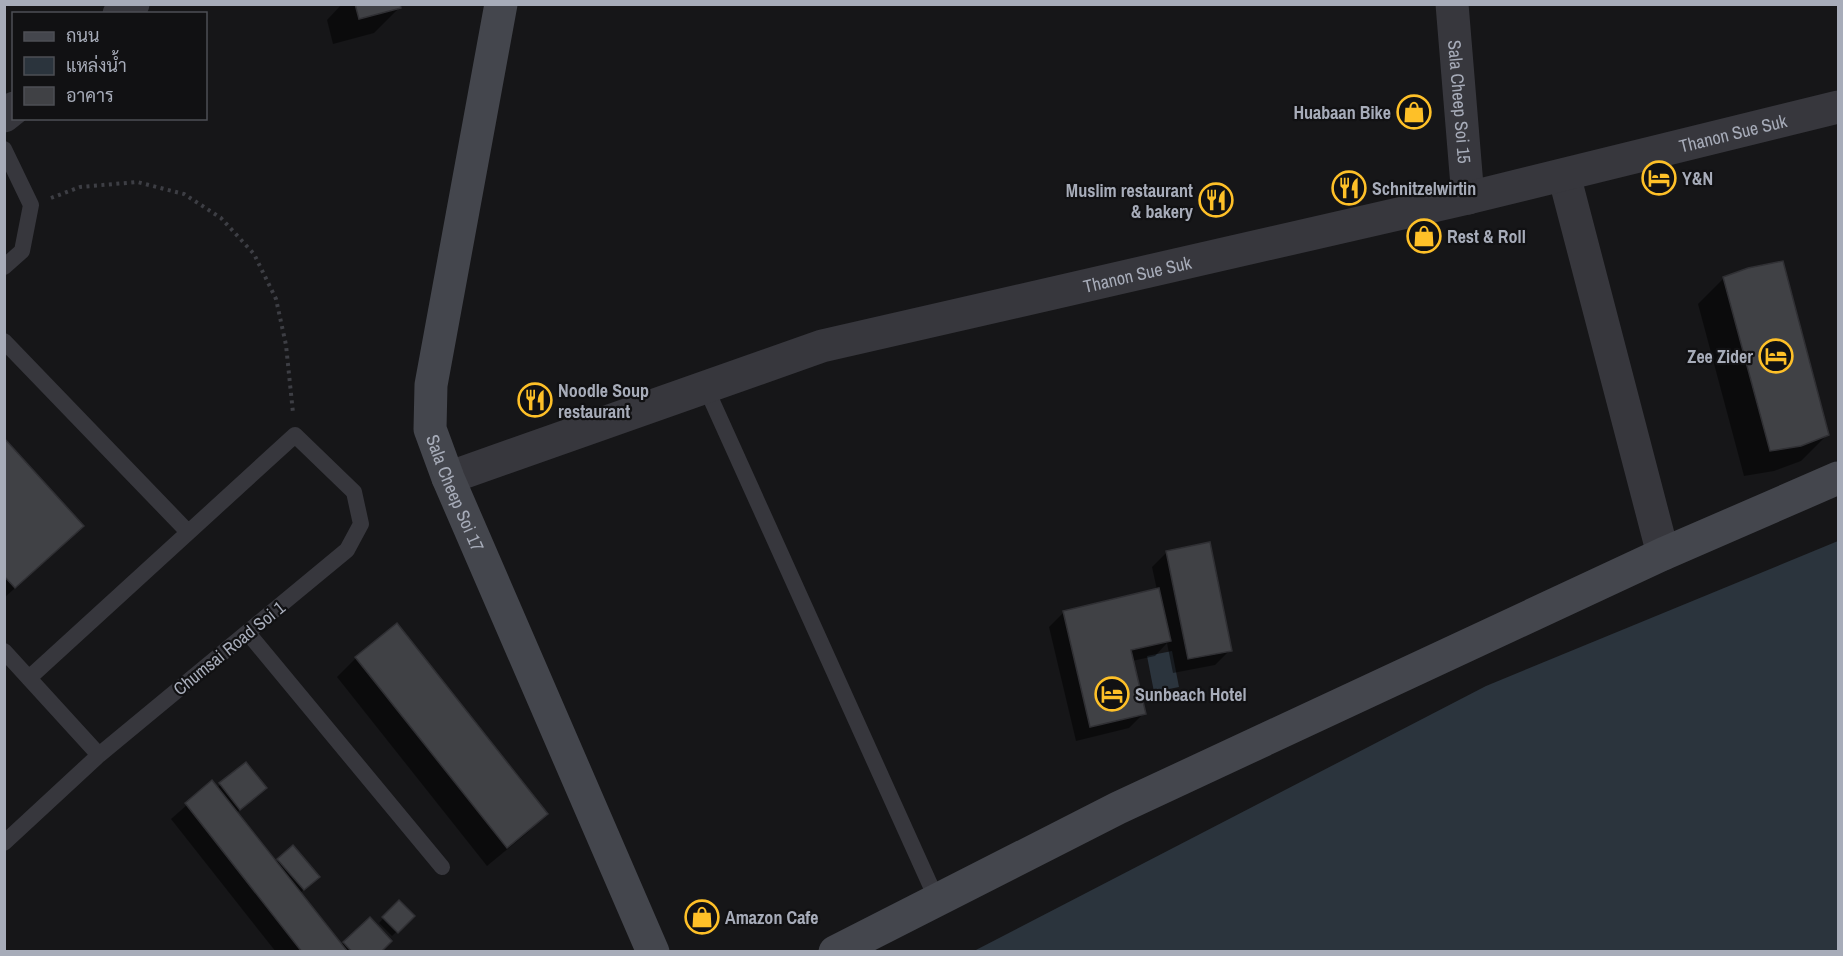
<svg xmlns="http://www.w3.org/2000/svg" width="1843" height="956" viewBox="0 0 1843 956" font-family="'Archivo Narrow',Sarabun,sans-serif">
  <rect width="100%" height="100%" fill="#161618"/>
  <path fill="#2b343d" d="M 1838,541 L 1838,951 L 974,951 L 1486,686 Z
    M 1172,651 L 1179,687 L 1154,692 L 1147,656 Z"/>
  <path fill="#0007" d="M 342,4 L 399,4 L 400,7 L 374,33 L 333,44 L 327,20 Z
    M 1724,278 L 1828,434 L 1801,461 L 1774,471 L 1744,476 L 1698,304 Z
    M 4,440 L 63,545 L 4,598 Z
    M 1167,552 L 1230,650 L 1215,665 L 1173,673 L 1167,643 L 1155,656 L 1132,661 L 1144,713 L 1129,728 L 1076,741 L 1049,627 L 1064,612 L 1157,590 L 1152,567 Z
    M 356,658 L 546,814 L 527,833 L 487,866 L 337,677 Z
    M 212,783 L 217,788 L 220,785 L 255,798 L 236,813 L 276,863 L 293,847 L 318,877 L 300,893 L 341,945 L 370,919 L 380,952 L 276,952 L 171,819 Z
    M 399,902 L 413,916 L 392,936 L 379,923 Z"/>
  <path fill="#404145" stroke="#303034" stroke-width="1.5" d="M 355,4 L 400,4 L 401,8 L 359,19 Z
    M 1783,261 L 1829,435 L 1801,446 L 1770,451 L 1723,277 L 1748,268 Z
    M 4,438 L 84,526 L 15,588 L 4,576 Z
    M 1210,542 L 1232,651 L 1188,659 L 1166,551 Z
    M 1159,588 L 1171,641 L 1131,650 L 1146,714 L 1090,727 L 1063,611 Z
    M 397,623 L 548,814 L 507,848 L 355,657 Z
    M 246,762 L 267,788 L 240,810 L 219,783 Z
    M 212,780 L 348,952 L 302,952 L 185,803 Z
    M 293,845 L 320,877 L 304,890 L 277,859 Z
    M 399,900 L 415,916 L 398,933 L 382,917 Z
    M 370,917 L 392,941 L 381,952 L 352,952 L 343,942 Z"/>
  <g fill="none" stroke-linecap="round" stroke-linejoin="round">
    <path stroke="#3d3e44" stroke-width="4" stroke-dasharray="3 4.5" stroke-linecap="butt" d="M 51,198 L 80,187 L 137,182 L 184,194 L 221,218 L 254,254 L 276,299 L 286,345 L 293,413"/>
    <path stroke="#37373d" stroke-width="16" d="M 4,149 L 31,205 L 22,251 L 4,267
      M 4,341 L 188,532
      M 706,388 L 937,900
      M 248,633 L 442,867
      M 4,651 L 99,755
      M 4,843 L 99,755 L 347,550 L 361,524 L 354,492 L 295,435 L 29,678"/>
    <g stroke="#37373d" stroke-width="33">
      <path id="s1" d="M 1452,4 L 1468,198"/>
      <path d="M 119,14 L 133,4"/>
      <path d="M 4,116 L 14,108"/>
      <path d="M 1564,175 L 1663,554"/>
      <path id="s2" d="M 448,478 L 822,346 L 1468,198 L 1838,107"/>
    </g>
    <g stroke="#44464d" stroke-width="33">
      <path id="s3" d="M 501,4 L 431,385 L 430,429 L 448,478 L 653,952"/>
      <path d="M 835,952 L 1118,808 L 1663,554 L 1838,478"/>
    </g>
  </g>
  <defs>
    <symbol id="shop-ring" viewBox="-11 -11 22 22"><circle r="9.5" fill="#111113" stroke="#fec028" stroke-width="1.5"/><path d="M-5-2.5h2.3a2.7 3.5 0 0 1 5.4 0H5L5.5 6h-11ZM-1.5-2.5h3a1.5 2.3 0 0 0-3 0Z" fill="#fec028"/></symbol>
    <symbol id="hotel-ring" viewBox="-11 -11 22 22"><circle r="9.5" fill="#111113" stroke="#fec028" stroke-width="1.5"/><path d="M-6-4.5h1.5V1H6V5H4.5V3h-9V5H-6ZM-4 0a1.8 1.8 0 1 1 3.6 0ZM.5 0V-2.5h3Q6-2.5 6 0Z" fill="#fec028"/></symbol>
    <symbol id="restaurant-ring" viewBox="-11 -11 22 22"><circle r="9.5" fill="#111113" stroke="#fec028" stroke-width="1.5"/><path d="M-5-6h1v4h1v-4h1v4h1v-4h1v5L-1.5 .5V6h-2V.5L-5-1ZM5-6V6H3V1.5H1.5Q1.5-4 5-6Z" fill="#fec028"/></symbol>
  </defs>
  <g fill-rule="evenodd">
    <use href="#shop-ring" x="1395" y="93" width="38" height="38"/>
    <use href="#hotel-ring" x="1640" y="159" width="38" height="38"/>
    <use href="#restaurant-ring" x="1330" y="169" width="38" height="38"/>
    <use href="#restaurant-ring" x="1197" y="181" width="38" height="38"/>
    <use href="#shop-ring" x="1405" y="217" width="38" height="38"/>
    <use href="#hotel-ring" x="1757" y="337" width="38" height="38"/>
    <use href="#restaurant-ring" x="516" y="381" width="38" height="38"/>
    <use href="#hotel-ring" x="1093" y="675" width="38" height="38"/>
    <use href="#shop-ring" x="683" y="898" width="38" height="38"/>
  </g>
  <g text-anchor="middle" dominant-baseline="central" stroke-width="4.5" stroke-linejoin="round" paint-order="stroke">
    <g font-size="18" fill="#a7acb9" stroke="#111113">
      <text stroke="none"><textPath href="#s1" startOffset="98">Sala Cheep Soi 15</textPath></text>
      <text stroke="none"><textPath href="#s2" startOffset="1332">Thanon Sue Suk</textPath></text>
      <text stroke="none"><textPath href="#s2" startOffset="720">Thanon Sue Suk</textPath></text>
      <text stroke="none"><textPath href="#s3" startOffset="500">Sala Cheep Soi 17</textPath></text>
      <text transform="translate(229 648) rotate(-39)">Chumsai Road Soi 1</text>
    </g>
    <g font-size="18" font-weight="bold" fill="#a7acb9" stroke="#111113" text-anchor="start">
      <text x="1391" y="112" text-anchor="end">Huabaan Bike</text>
      <text x="1682" y="178">Y&amp;N</text>
      <text x="1372" y="188">Schnitzelwirtin</text>
      <text x="1193" y="190" text-anchor="end">Muslim restaurant<tspan x="1193" dy="21">&amp; bakery</tspan></text>
      <text x="1447" y="236">Rest &amp; Roll</text>
      <text x="1753" y="356" text-anchor="end">Zee Zider</text>
      <text x="558" y="390">Noodle Soup<tspan x="558" dy="21">restaurant</tspan></text>
      <text x="1135" y="694">Sunbeach Hotel</text>
      <text x="725" y="917">Amazon Cafe</text>
    </g>
  </g>
  <rect width="1843" height="956" fill="none" stroke="#a7acb9" stroke-width="12"/>
  <rect x="12" y="12" width="195" height="108" fill="#111113" stroke="#4d4f55" stroke-width="1.5"/>
  <rect x="24" y="32" width="30" height="9" fill="#44464d" stroke="#4d4f55" stroke-width="1.5"/>
  <text x="66" y="42" font-size="18" fill="#a7acb9">ถนน</text>
  <rect x="24" y="57" width="30" height="18" fill="#2b343d" stroke="#4d4f55" stroke-width="1.5"/>
  <text x="66" y="72" font-size="18" fill="#a7acb9">แหล่งน้ำ</text>
  <rect x="24" y="87" width="30" height="18" fill="#404145" stroke="#4d4f55" stroke-width="1.5"/>
  <text x="66" y="102" font-size="18" fill="#a7acb9">อาคาร</text>
</svg>
